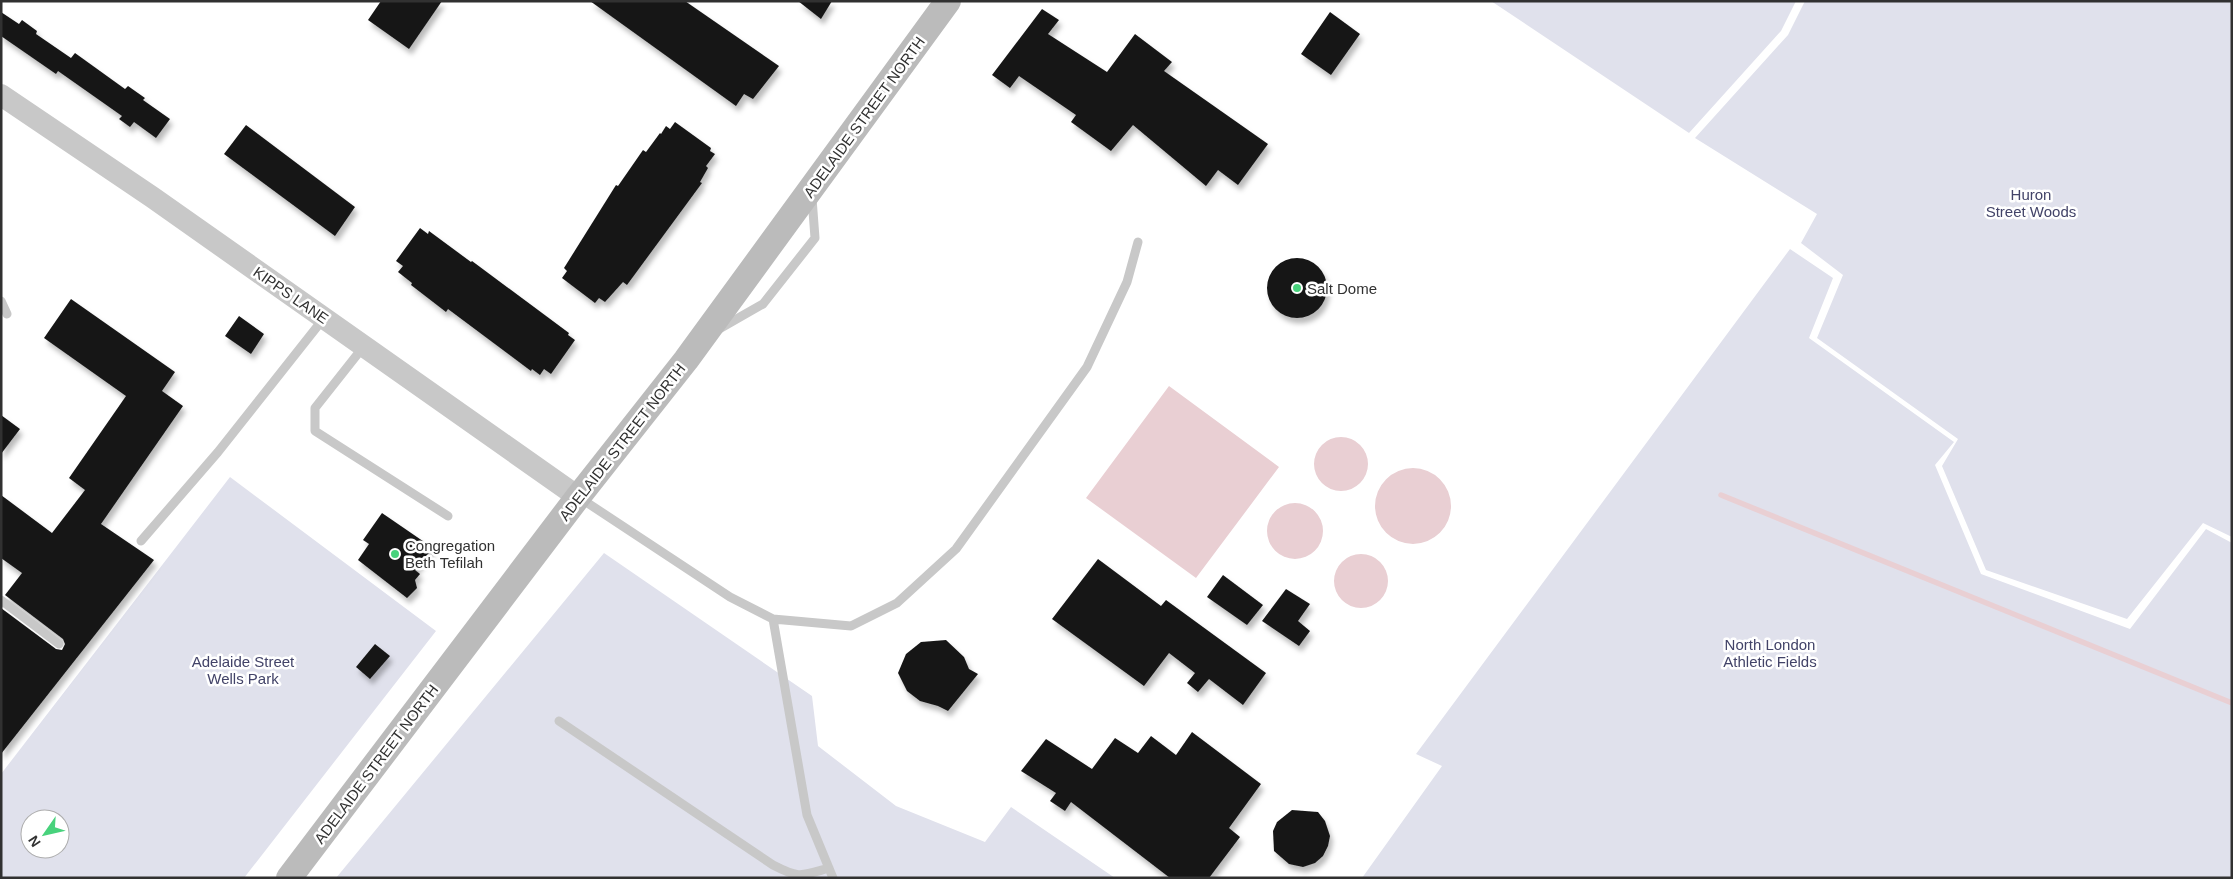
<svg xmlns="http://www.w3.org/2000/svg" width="2233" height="879" viewBox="0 0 2233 879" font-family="Arial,sans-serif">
  <defs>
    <filter id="shadow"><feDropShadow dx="3" dy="5.5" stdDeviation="2.5" flood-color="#0004"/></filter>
  </defs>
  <rect width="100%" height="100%" fill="#fff"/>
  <path fill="#e0e1ec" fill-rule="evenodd" d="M 1491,1 L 1796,1 L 1781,31 L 1689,133 Z
    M 1805,1 L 2232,1 L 2232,537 L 2203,523 L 2127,619 L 1986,570 L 1942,466 L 1958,439 L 1817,338 L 1843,275 L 1801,243 L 1817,214 L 1695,138 L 1788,35 Z
    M 1790,249 L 1833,278 L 1809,338 L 1954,442 L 1935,465 L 1981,574 L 2130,629 L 2206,529 L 2232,543 L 2232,878 L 1362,878 L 1442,766 L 1416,754 Z
    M 230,477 L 436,631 L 244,878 L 1,878 L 1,774 ZM 30,819 L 60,819 L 60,849 L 30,849 Z
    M 604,553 L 812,696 L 818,746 L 896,806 L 985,842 L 1011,807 L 1115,878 L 336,878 Z"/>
  <path fill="#e9cfd3" d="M 1169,386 L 1279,467 L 1196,578 L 1086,498 Z
    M1314 464a27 27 0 1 1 54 0a27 27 0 1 1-54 0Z
    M1375 506a38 38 0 1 1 76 0a38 38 0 1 1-76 0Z
    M1267 531a28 28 0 1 1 56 0a28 28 0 1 1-56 0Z
    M1334 581a27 27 0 1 1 54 0a27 27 0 1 1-54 0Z"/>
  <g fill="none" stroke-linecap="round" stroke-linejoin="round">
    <path stroke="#e9cfd3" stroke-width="5.5" d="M 1721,495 L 2232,703"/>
  </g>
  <path fill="#181818" filter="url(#shadow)" d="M 381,1 L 442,1 L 409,49 L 368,20 Z
    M 590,1 L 685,1 L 779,66 L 753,99 L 744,94 L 736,106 Z
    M 798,1 L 832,1 L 821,19 Z
    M 1042,9 L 1059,20 L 1048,34 L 1107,72 L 1135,34 L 1172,62 L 1164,71 L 1268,144 L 1238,185 L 1218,170 L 1206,186 L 1133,125 L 1111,151 L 1071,122 L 1076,115 L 1019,76 L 1010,88 L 992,75 Z
    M 1,12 L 19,24 L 22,20 L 37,31 L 36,34 L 71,58 L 75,53 L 125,89 L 128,86 L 145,98 L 143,100 L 170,119 L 156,138 L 134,122 L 130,127 L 119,119 L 122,116 L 58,71 L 56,74 L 1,36 Z
    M 1330,12 L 1360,34 L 1331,75 L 1301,54 Z
    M 675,122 L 711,148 L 710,151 L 715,154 L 706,166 L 708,168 L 700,182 L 702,183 L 627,285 L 623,282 L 605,302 L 599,298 L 595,303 L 562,278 L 567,271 L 564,268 L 616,185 L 618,186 L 643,150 L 646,152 L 660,133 L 661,134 L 666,126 L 670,129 Z
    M 246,125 L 355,207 L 335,236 L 224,154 Z
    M 420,228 L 428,234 L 429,231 L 471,262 L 472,261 L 569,333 L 568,335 L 575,340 L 551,374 L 544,369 L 540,375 L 532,369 L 531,371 L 448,309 L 446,312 L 411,285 L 412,283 L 398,272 L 403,266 L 396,261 Z
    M1267 288a30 30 0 1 1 60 0a30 30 0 1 1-60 0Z
    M 71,299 L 175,372 L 162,391 L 183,406 L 101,524 L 154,560 L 1,754 L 1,608 L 56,649 L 62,650 L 65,644 L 63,639 L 5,595 L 22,573 L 1,558 L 1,495 L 52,533 L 85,490 L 69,478 L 126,396 L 44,338 Z
    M 239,316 L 264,334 L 251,354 L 225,336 Z
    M 1,415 L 20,429 L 1,454 Z
    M 382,513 L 433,548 L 415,570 L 420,574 L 415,580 L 417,588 L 407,598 L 358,560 L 369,544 L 363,540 Z
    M 1098,559 L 1161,606 L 1166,600 L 1266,673 L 1243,705 L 1209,679 L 1198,692 L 1187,683 L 1195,673 L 1169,653 L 1144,686 L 1052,619 Z
    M 1223,575 L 1263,605 L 1247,625 L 1207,597 Z
    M 1286,589 L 1310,604 L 1298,621 L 1310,631 L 1299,646 L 1262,621 Z
    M 946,640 L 964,657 L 969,669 L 978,674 L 948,711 L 938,706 L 920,701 L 907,691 L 898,673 L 906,654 L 921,642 Z
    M 375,644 L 390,656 L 370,679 L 356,667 Z
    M 1192,732 L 1261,784 L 1229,828 L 1240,837 L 1209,878 L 1170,878 L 1071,802 L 1065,811 L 1050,801 L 1056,793 L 1021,771 L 1046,739 L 1092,769 L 1115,738 L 1138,753 L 1151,736 L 1176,755 Z
    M 1292,810 L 1318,812 L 1325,821 L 1330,836 L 1328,846 L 1323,856 L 1315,863 L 1303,867 L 1289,864 L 1274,851 L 1273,831 L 1277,822 Z"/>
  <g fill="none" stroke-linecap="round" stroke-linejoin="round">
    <path stroke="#c8c8c8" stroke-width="9" d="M 1,301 L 7,314
      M 719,329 L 763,304 L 815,238 L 812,198
      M 364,346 L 315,408 L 315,431 L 448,516
      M 580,498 L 730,597 L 773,619 L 851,626 L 897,603 L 956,549 L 1087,367 L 1127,282 L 1138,242
      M 141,541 L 218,452 L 324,318
      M 1,600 L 59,644
      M 773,619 L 807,815 L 833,878
      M 559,721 L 773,865 C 800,879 801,876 829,868"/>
    <path stroke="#c8c8c8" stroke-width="22" d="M 1,95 L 152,197 L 578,497"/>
    <path stroke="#bbb" stroke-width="26" d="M 289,878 L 578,497 L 686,360 L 948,1"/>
  </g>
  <g fill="#48d27c" stroke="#fff" stroke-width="2">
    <circle cx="1297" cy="288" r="5"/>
    <circle cx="395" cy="554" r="5"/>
  </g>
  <g text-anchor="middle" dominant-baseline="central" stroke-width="5" stroke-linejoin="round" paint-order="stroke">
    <g font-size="15" fill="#313131" stroke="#fff">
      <text transform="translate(864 117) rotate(-54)">ADELAIDE STREET NORTH</text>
      <text transform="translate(291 295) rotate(35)">KIPPS LANE</text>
      <text transform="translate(622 442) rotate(-52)">ADELAIDE STREET NORTH</text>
      <text transform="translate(376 764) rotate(-53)">ADELAIDE STREET NORTH</text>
    </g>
    <g font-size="15" fill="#424368" stroke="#fff">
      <text x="2031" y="194">Huron<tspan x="2031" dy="17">Street Woods</tspan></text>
      <text x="1770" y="644">North London<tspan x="1770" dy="17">Athletic Fields</tspan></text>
      <text x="243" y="661">Adelaide Street<tspan x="243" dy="17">Wells Park</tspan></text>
    </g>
    <g font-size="15" fill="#313131" stroke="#fff" text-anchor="start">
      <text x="1307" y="288">Salt Dome</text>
      <text x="405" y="545">Congregation<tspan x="405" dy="17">Beth Tefilah</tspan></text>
    </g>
  </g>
  <rect width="2233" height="879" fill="none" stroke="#313131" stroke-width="5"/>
  <g transform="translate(45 834) rotate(236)"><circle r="24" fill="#ffffff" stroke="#adadad"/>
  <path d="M0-4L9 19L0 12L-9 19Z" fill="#48d27c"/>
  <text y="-8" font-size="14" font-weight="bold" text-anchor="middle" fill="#313131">N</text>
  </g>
</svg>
